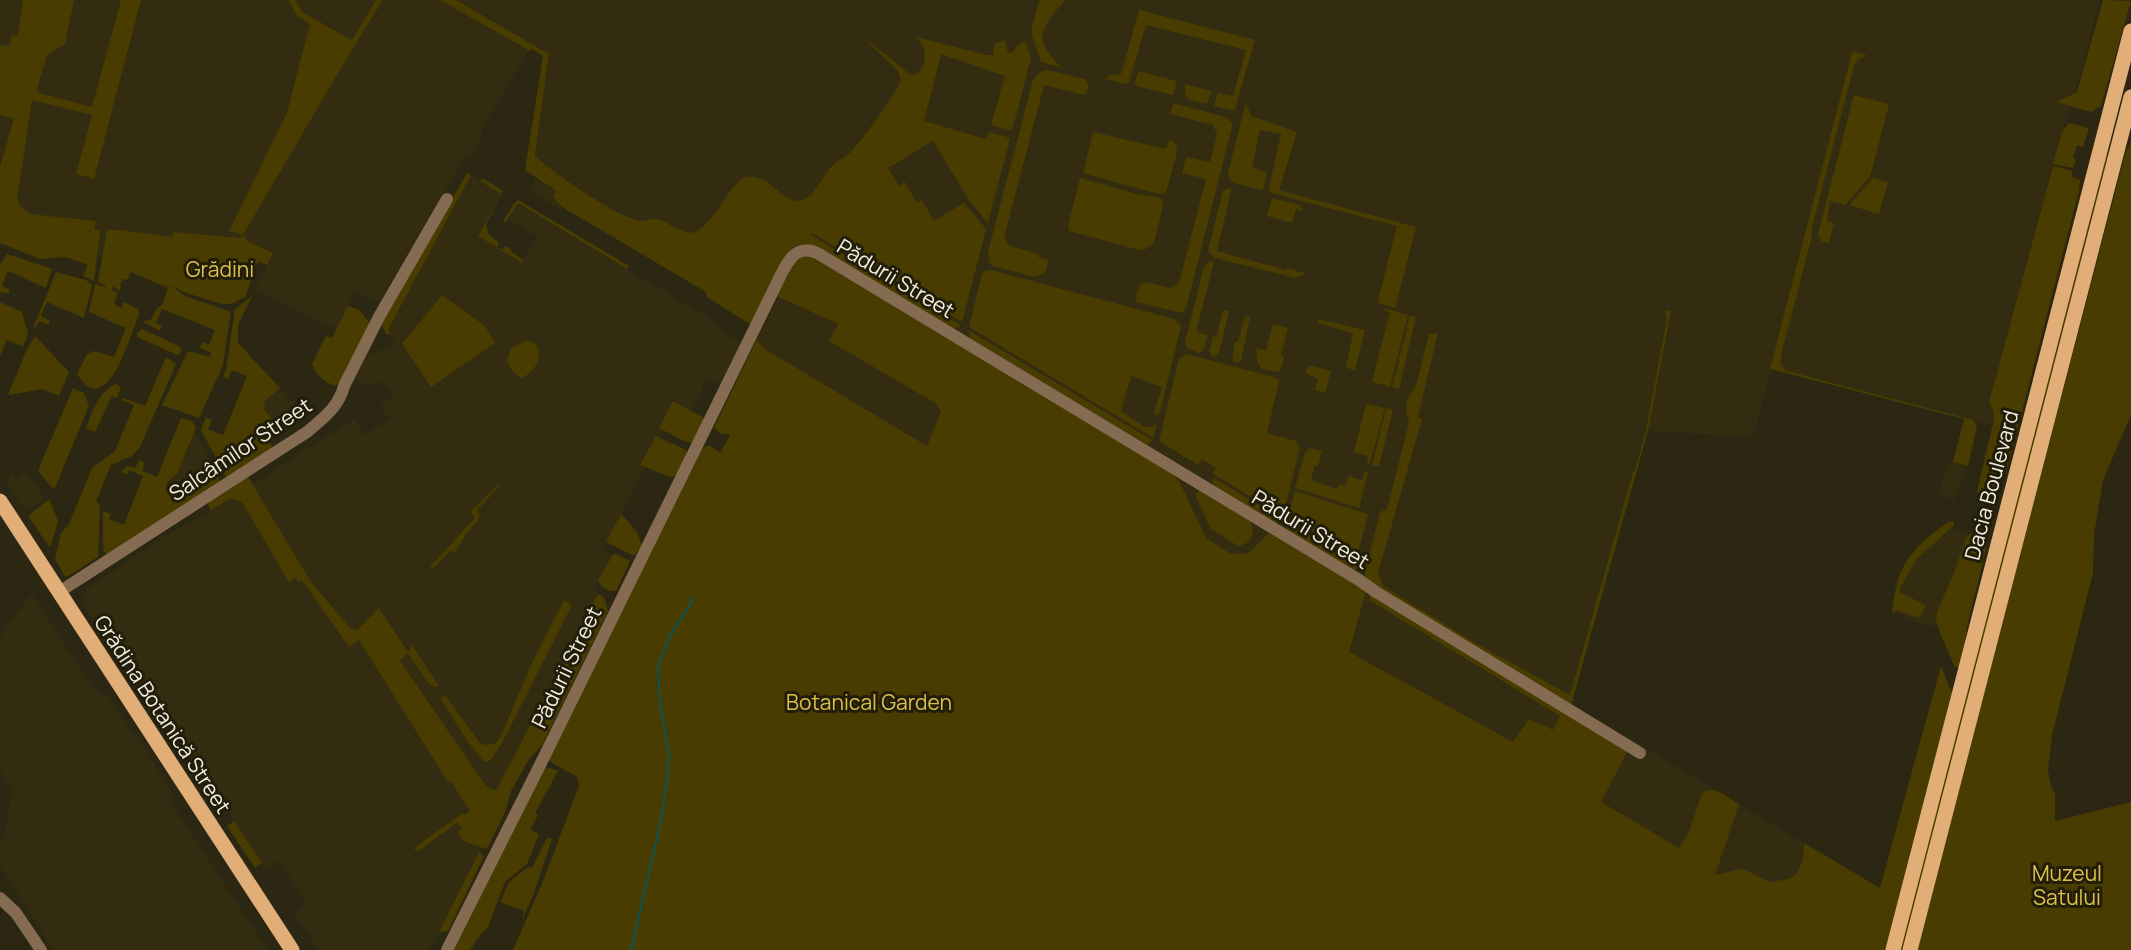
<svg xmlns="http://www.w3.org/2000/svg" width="2131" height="950" viewBox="0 0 2131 950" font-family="Manrope,sans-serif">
  <rect width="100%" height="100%" fill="#2c2713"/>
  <path fill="#332c11" d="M 0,0 L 288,0 L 297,16 L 353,50 L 383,0 L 440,0 L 529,50 L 480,132 L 483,135 L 471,156 L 467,154 L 379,302 L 355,291 L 337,329 L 255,290 L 273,253 L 214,282 L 133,260 L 0,243 Z
    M 295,0 L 376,0 L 352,40 L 301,12 Z
    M 456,0 L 2100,0 L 2080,76 L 2060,139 L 1989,402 L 1993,410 L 1993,424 L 1976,422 L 1771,369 L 1753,437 L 1648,431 L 1572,704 L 1880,889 L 1767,950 L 762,348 L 757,339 L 778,298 L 777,296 L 534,169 L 549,54 Z
    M 471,175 L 501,194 L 478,236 L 500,249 L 522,263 L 537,237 L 508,219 L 517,203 L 712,320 L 727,334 L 744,344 L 723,385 L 707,378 L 691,411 L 676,404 L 603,550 L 612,556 L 594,589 L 598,594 L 497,789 L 501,806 L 456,900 L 429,950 L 319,950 L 294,913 L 307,905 L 279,861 L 266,869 L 199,768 L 200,766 L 176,728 L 171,723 L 158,722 L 82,603 L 87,589 L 161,538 L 203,516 L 354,419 L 365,435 L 389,419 L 380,405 L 393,397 L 382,382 L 362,386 L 355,377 L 367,356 L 396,343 L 388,330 Z
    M 536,179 L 556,192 L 553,197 L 562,207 L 561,210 L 529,190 Z
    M 280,388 L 306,416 L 282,433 L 264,409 L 265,401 Z
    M 195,432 L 218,474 L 174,503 L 165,490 L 167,482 L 177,474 Z
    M 1950,461 L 1968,466 L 1954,500 L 1938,493 Z
    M 27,473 L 44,498 L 27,511 L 23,505 L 21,506 L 6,481 L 12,474 L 16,480 Z
    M 1945,524 L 1968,535 L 1955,570 L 1937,612 L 1937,626 L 1922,625 L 1892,611 L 1898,577 L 1907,559 L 1919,545 Z
    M 32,594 L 92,687 L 104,697 L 108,695 L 133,735 L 136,734 L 168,786 L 176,800 L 171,803 L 268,950 L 53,950 L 0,865 L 0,845 L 4,837 L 12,790 L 0,771 L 0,639 L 6,626 Z"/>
  <path fill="#483c00" d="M 23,0 L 74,0 L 65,44 L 47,55 L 36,92 L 92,107 L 121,0 L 141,0 L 94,179 L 76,174 L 92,115 L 32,100 L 17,199 L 20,206 L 29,214 L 96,221 L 94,229 L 100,231 L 94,281 L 83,276 L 88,265 L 66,257 L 40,259 L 0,243 L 0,167 L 14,118 L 0,115 L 0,52 L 1,45 L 10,46 L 12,35 L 18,36 Z
    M 288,0 L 295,0 L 302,12 L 352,40 L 376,0 L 383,0 L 341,68 L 243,235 L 249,242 L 273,253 L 267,265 L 258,261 L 245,297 L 231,304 L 222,304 L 186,293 L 170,285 L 185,296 L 231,312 L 223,365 L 199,418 L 162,405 L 188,351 L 210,357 L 211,353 L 200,348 L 202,342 L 209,345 L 215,330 L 162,309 L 156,323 L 162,326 L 160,331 L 143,322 L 147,320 L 150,321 L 157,308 L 162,305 L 168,288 L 131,272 L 127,280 L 123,279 L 120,284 L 121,286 L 119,291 L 113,286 L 112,290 L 118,293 L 114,304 L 121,308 L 124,302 L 138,309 L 139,315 C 130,335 107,423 77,374 L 87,354 L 94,351 L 114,357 L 126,328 L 89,312 L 95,284 L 105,287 L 106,286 L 98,282 L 107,230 L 120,230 L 172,237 L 173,232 L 241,238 L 243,235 L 229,231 L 287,113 L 310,24 L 297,16 Z
    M 440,0 L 456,0 L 549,54 L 535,156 C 552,172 620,220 643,221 C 648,221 652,218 657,219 C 668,221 682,236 695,232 C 715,224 731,179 747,177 C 770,174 781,202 799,201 C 812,200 822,178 830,168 C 835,161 845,158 851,152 C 866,135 891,100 901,81 L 898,71 L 868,42 L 866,39 L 912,76 L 921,70 C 928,56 926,49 916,37 L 987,55 L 993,55 L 994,44 L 1005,40 L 1008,53 L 1013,52 L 1017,46 L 1025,41 L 1031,58 L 1012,131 L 991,125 L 1005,76 L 941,54 L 924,121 L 986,139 L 989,132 L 1010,138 L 988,223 L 969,200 L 933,141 L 888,168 L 899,186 L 905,182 L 917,203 L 922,200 L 934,221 L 964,203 L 986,229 L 962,322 L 812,233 L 811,235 L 960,325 L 960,327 L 950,329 L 808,244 C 800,243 796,245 790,250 L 753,326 L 707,297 L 706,292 L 562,207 L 553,197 L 556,191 L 525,170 L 543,56 L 532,49 L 530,51 Z
    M 1043,0 L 1065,0 C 1040,30 1032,38 1062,68 L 1041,62 L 1032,36 L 1031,31 L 1039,1 Z
    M 2103,0 L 2131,1 L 2101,106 L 2091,112 L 2056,102 L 2077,92 Z
    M 1139,10 L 1255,40 L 1235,109 L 1231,110 L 1214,106 L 1218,93 L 1233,96 L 1246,50 L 1146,25 L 1129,82 L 1126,84 L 1105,79 L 1110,75 L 1121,74 Z
    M 1852,52 L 1867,55 L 1858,60 L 1854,66 L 1812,227 L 1811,240 L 1781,355 L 1781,364 L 1787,371 L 1973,420 L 1977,426 L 1968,466 L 1953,462 L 1964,419 L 1770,369 Z
    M 1047,70 L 1085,79 L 1089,86 L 1085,95 L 1044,85 L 1004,238 L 1010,246 L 1039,254 L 1038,257 L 1049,260 L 1045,273 L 1035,277 L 993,266 L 989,262 L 988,252 L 1033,80 L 1040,72 Z
    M 1138,71 L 1177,81 L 1173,95 L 1136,86 L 1135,83 Z
    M 1185,84 L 1212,91 L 1207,104 L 1190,100 L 1185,95 Z
    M 1854,95 L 1889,104 L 1870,177 L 1845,205 L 1830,201 L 1827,221 L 1834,223 L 1829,243 L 1821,241 L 1818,234 Z
    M 1246,102 L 1251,116 L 1297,132 L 1279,190 L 1416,227 L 1395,308 L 1379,303 L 1378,300 L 1397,226 L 1271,193 L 1269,188 L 1281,134 L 1260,130 L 1252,168 L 1267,172 L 1264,188 L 1261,190 L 1234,183 L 1229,179 L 1228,173 Z
    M 1173,103 L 1226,117 L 1233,124 L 1186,308 L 1182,313 L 1136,302 L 1137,298 L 1135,297 L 1141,283 L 1145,284 L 1145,282 L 1170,288 L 1179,283 L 1206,179 L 1182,173 L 1186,157 L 1210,162 L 1217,134 L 1213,125 L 1170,114 Z
    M 2069,123 L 2089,128 L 2083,147 L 2077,145 L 2073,158 L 2076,160 L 2073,168 L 2053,164 L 2062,131 Z
    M 1093,132 L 1166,149 L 1169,140 C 1176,142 1177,145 1177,153 L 1166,192 L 1162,194 L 1151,192 L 1083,173 Z
    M 2131,142 L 2131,415 L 2103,480 L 2094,534 L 2093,573 L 2052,735 L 2048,770 L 2051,787 L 2055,794 L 2055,821 L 2131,802 L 2131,950 L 1916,950 L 2126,151 Z
    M 2104,154 L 2108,155 L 1903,950 L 1898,950 Z
    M 2053,166 L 2072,171 L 2072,177 L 2080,180 L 2079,191 L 2006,473 L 1981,499 L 1977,492 L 1994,419 L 1993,410 L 1989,402 Z
    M 467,173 L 471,175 L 388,330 L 391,334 L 386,334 L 382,326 L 384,314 Z
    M 482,178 L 503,191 L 486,224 L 488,234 L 499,243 L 497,247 L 503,250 L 505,246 L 512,250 L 511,252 L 524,260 L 522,263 L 478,236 L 501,194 L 480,181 Z
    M 1080,178 L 1133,193 L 1161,198 L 1163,205 L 1154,243 L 1144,250 L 1139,250 L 1069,231 L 1068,225 Z
    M 1873,178 L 1888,182 L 1879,214 L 1849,205 Z
    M 1232,187 L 1217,251 L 1286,270 L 1287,268 L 1304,273 L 1303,275 L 1295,278 L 1215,258 L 1208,251 L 1223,191 Z
    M 1272,198 L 1300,205 L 1303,211 L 1296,209 L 1292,223 L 1267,216 Z
    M 518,200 L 629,266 L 627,269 L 518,203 L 505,223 L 503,222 L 515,202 Z
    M 7,254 L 52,269 L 46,288 L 8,271 L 2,286 L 10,290 L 8,294 L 1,292 L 0,295 L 0,265 Z
    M 799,257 L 812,257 L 1172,473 L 1180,483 L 1206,538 L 1231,554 L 1249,553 L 1269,533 L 1366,591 L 1349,652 L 1513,742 L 1529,719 L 1553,730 L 1560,716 L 1369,600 L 1371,593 L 1604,733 L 1627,752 L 1601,802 L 1679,848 L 1689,832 L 1702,793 C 1714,784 1728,798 1739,804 L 1715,875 L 1743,869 L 1770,882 L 1789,879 L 1797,873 L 1803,860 L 1804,843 L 1880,888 L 1941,666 L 1952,693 L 1888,950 L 513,950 L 543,881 L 579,786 L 577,777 C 569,771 554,766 548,759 L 702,450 L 706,446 L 711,446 L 720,453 L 730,436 L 726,433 L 721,434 L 714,428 L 757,339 L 763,348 L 927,446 L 941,412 L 935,403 L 829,341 L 838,324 L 777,296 L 795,262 Z
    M 1209,262 L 1214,262 L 1196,332 L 1208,335 L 1203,350 L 1199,353 L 1187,348 L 1185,342 L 1204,267 Z
    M 991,270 L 1174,319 L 1181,326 L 1159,415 L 1155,415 L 1154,412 L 1162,387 L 1131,376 L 1121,411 L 1145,427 L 1153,427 L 1154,423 L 1156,427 L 1153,438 L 969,327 L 982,274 L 985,271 Z
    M 56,272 L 86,280 L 92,285 L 84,318 L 47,302 L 41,316 L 50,321 L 48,325 L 39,321 L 36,327 L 48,340 L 34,326 Z
    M 442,295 L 485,326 L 495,343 L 431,387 L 402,344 Z
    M 252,296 L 238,325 L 238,343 L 280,388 L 265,401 L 264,409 L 276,425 L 267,433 L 268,439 L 273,448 L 227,479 L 201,430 L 206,417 L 212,420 L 208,429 L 223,435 L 247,376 L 232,370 L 228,379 L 223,377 L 226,369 L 235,309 Z
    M 0,302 L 22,312 L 28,334 L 23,347 L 7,340 L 0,356 Z
    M 348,306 L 358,309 L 370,323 L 341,381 L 335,386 C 326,383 314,373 312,364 L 326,336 L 332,338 Z
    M 1385,308 L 1408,315 L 1390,387 L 1372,382 L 1390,312 L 1384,310 Z
    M 1223,310 L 1229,311 L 1219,354 L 1213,357 L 1209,352 L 1213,336 L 1216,337 Z
    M 1671,310 L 1648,431 L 1571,705 L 1373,586 L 1366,578 L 1365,572 L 1380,512 L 1387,509 L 1409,422 C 1403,409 1407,396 1416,386 L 1429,334 L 1438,333 L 1418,417 L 1422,419 L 1378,573 L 1383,586 L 1477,644 L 1570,695 L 1633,472 L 1635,471 L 1646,430 L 1666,324 L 1667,316 L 1664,311 Z
    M 1410,315 L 1416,317 L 1399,389 L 1392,387 Z
    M 1245,316 L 1250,317 L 1241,361 L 1237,363 L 1232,360 L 1235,342 L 1238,342 Z
    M 1318,319 L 1365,330 L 1355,370 L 1346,368 L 1353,333 L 1317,323 Z
    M 1273,324 L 1288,328 L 1281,356 L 1284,357 L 1280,372 L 1262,369 C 1256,364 1257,355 1256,348 L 1266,350 Z
    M 142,329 L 181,347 L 180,354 L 177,355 L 137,337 L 137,333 Z
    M 968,330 L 1152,440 L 1147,445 L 971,340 Z
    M 35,336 L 69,372 L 59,396 L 43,389 L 8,395 L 27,349 Z
    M 525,341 L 531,341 L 538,347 C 542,360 534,373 521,378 L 512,371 L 507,361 L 511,348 Z
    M 1186,354 L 1274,377 L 1279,381 L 1267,433 L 1296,441 L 1300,448 L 1283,516 L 1213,474 L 1216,468 L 1202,459 L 1198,465 L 1159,441 L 1179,359 Z
    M 166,357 L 176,364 L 140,447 L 132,456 L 111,465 L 96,501 L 100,505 L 98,557 L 67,577 L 64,575 L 55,559 L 61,533 L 69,524 L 92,468 L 115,451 L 134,405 L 122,400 L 123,398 L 145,406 Z
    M 1313,366 L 1331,371 L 1325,393 L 1315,390 L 1318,379 L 1305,373 L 1308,367 Z
    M 115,384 L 121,387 L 117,398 L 112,396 L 95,432 L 86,428 C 93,411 97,394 115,384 Z
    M 73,388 L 84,393 L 89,406 L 54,490 L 39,472 L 39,468 Z
    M 673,401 L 706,419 L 692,443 L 684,441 L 659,428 Z
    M 1366,404 L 1385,408 L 1370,464 L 1367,464 L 1368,456 L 1354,452 Z
    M 1386,408 L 1393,410 L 1379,466 L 1372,465 Z
    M 181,418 L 192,421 L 196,428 L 177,474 L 167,482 L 166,490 L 174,503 L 218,474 L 220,483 L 106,555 L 103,549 L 103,511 L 111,514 L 109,519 L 124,525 L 143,476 L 129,470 L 127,475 L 121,472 L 128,466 L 135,468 L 139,460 L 145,463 L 142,471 L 157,477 Z
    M 656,436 L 686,450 L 687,454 L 678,475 L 670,477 L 640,465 Z
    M 1309,448 L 1322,451 L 1318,466 L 1315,465 L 1311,480 L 1337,489 L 1339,484 L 1346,486 L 1348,476 L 1362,480 L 1365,472 L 1368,472 L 1359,508 L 1295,488 L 1305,453 Z
    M 248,477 L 311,582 L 351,629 L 357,630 L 379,608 L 408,652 L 412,645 L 439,686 L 435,687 L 428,683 L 408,653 L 400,661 L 486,786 L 493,790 L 497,789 L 598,594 L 604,597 L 608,611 L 542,745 L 528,761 L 511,791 L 505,812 L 487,849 L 468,843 L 462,839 L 458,832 L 463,829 L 457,823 L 417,852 L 414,848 L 463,813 L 465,815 L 470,811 L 450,780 L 448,782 L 359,640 L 349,647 L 302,580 L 299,582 L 295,577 L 289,582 L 242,502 L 231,498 L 210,511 L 208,502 Z
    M 1214,478 L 1282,519 L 1276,524 L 1223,494 L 1212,482 Z
    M 498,485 L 498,488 L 477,510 L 480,515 L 477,522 L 466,534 L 455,553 L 450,551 L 433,569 L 430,567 L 475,518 L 470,512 Z
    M 1199,490 L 1251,522 C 1255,534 1252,544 1238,546 L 1211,529 L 1195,495 Z
    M 1295,491 L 1368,514 L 1356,561 L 1287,519 Z
    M 49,499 L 58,521 L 50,548 L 28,516 Z
    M 621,514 L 637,532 L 642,546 L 634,556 L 606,542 Z
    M 1287,521 L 1359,566 L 1358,568 L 1353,571 L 1287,532 Z
    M 1950,521 L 1954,522 L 1954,525 L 1917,559 L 1900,588 L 1901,593 L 1926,605 L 1919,618 L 1896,610 L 1895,614 L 1892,611 C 1894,600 1895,586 1900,575 C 1909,552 1930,533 1950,521 Z
    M 1970,534 L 1980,535 L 1987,544 L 1967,627 L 1964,651 L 1959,668 L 1955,667 L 1940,633 L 1936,619 L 1937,612 L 1955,570 L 1966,537 Z
    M 613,554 L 617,554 L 630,561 L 616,591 C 608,592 602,588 598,581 Z
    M 564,600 L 572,605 L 502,743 L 490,761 L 484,762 L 468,742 L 440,698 L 445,695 L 479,742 L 485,745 L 495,744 L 500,738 L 532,663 Z
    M 544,768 L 550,768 L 558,771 L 535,813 L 538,815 L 530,830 L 539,834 L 527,864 L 505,882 L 488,927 L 477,939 L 470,950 L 451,950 Z
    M 234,821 L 262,863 L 255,868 L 227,826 Z
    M 547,837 L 552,839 L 533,896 L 522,920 L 524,911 L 500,902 L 509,882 L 528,867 L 532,868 Z
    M 479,852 L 484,856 L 448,931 L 439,932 Z"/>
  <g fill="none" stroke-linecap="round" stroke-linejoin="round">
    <path stroke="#0a5459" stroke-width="2" d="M 631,950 L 659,830 L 667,781 L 669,755 L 660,705 L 658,665 L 669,638 L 694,598"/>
    <path stroke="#846b51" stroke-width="12" d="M 59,592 L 307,432 C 322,419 339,407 344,386 L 380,315 L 447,199
      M 0,898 L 16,913 L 41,950
      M 447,950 L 542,761 L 774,289 C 784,270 792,240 819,254 L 1359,580 L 1376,592 L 1640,753"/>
    <path stroke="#e2ae78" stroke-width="15" d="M 0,501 L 292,950
      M 1893,950 C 1973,644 2050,337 2131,31
      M 1910,950 L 2131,97"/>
  </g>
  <g text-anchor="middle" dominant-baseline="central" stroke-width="6" stroke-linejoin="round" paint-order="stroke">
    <g font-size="21" fill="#ddc149" stroke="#221e0a">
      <text x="220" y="269">Grădini</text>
      <text x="869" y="702">Botanical Garden</text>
      <text x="2067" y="873">Muzeul<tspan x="2067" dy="24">Satului</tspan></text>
    </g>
    <g font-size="21" fill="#f2efe2" stroke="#221e0a">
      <text transform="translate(896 278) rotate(31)">Pădurii Street</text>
      <text transform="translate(240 449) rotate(-34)">Salcâmilor Street</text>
      <text transform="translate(1991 485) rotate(-75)">Dacia Boulevard</text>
      <text transform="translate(1311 529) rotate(31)">Pădurii Street</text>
      <text transform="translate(566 667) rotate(-64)">Pădurii Street</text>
      <text transform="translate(163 714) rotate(57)">Grădina Botanică Street</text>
    </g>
  </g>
</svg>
